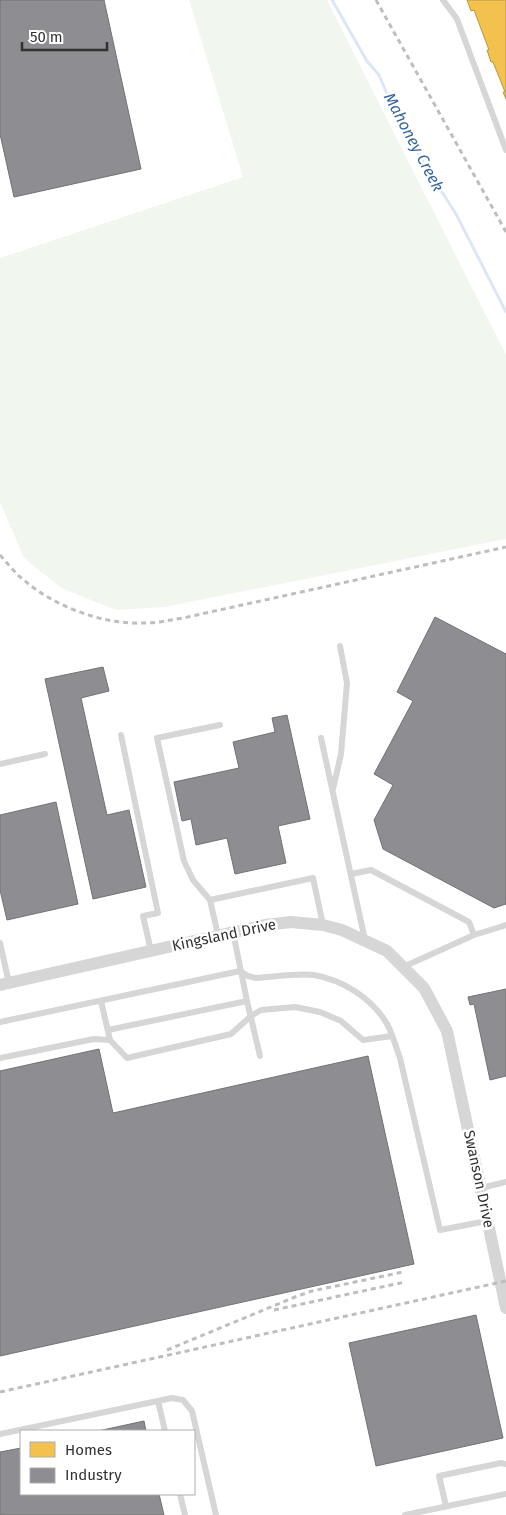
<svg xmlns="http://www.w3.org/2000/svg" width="506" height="1515" viewBox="0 0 506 1515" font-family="'Fira Sans',sans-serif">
  <rect width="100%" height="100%" fill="#fff"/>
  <path fill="#f1f7ee" d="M 189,0 L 327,0 L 506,355 L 506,539 L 165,607 L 116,610 L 61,588 L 24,558 L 0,502 L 0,258 L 243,177 Z"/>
  <path fill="#f2c14e" stroke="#b89646" d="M 467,0 L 506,0 L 506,99 L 503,92 L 505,92 L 493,62 L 491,62 L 487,50 L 489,50 L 474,10 L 471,11 Z"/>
  <path fill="#8d8d92" stroke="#727275" d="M 0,0 L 104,0 L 141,169 L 14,197 L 0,134 Z
    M 435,617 L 506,654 L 506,904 L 494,908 L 383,849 L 374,820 L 393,785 L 374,774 L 413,701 L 397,692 Z
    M 103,667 L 109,691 L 81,698 L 107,815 L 129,810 L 146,887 L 93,899 L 45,679 Z
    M 287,715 L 310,819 L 278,826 L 286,863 L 235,874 L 227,838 L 196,845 L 191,819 L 182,821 L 174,782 L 239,768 L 233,742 L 275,732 L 272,718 Z
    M 56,802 L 78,904 L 7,920 L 0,890 L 0,815 Z
    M 506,989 L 506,1076 L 490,1080 L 474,1004 L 470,1005 L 468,997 Z
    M 99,1049 L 113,1113 L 368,1056 L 414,1264 L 0,1356 L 0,1071 Z
    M 476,1315 L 503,1438 L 376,1466 L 349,1343 Z
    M 144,1421 L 146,1431 L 98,1431 Z
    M 21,1448 L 21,1494 L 159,1494 L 164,1515 L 0,1515 L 0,1452 Z"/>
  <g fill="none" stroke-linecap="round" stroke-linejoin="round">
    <path stroke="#dbe7f5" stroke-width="3" d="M 332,0 L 367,61 L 379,75 L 395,113 L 422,159 L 427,174 L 433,183 L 442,192 L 456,214 L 506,312"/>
    <path stroke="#d6d6d6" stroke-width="6" d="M 443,0 L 457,19 L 506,150
      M 121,735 L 158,913 L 143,916 L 151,951
      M 321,738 L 365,940
      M 0,764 L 45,754
      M 333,789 L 341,754 L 347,683 L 340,646
      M 351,874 L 371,870 L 469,922 L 474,935
      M 210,900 L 193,880 L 184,861 L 157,738 L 220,725
      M 218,935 L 210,900 L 313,878 L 323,925
      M 0,943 L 9,983
      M 403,967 L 474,935 L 506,925
      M 101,1001 L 110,1040
      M 247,1001 L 260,1056
      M 0,1022 L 240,971 L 248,976 L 256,978 C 273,977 298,973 314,975 C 342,980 368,996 384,1019 C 392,1030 395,1045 400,1058 L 440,1230 L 487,1221
      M 108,1030 L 247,1001 L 233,932
      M 0,1058 L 94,1039 L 110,1040 L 127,1058 L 231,1034 L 251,1016 L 261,1010 L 295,1007 L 320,1012 L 341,1021 L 363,1040 L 392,1036
      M 481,1188 L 506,1182
      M 158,1401 L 165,1431
      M 0,1434 L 172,1398 L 183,1400 L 192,1411 L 216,1515
      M 180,1494 L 185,1515
      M 446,1506 L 439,1476 L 501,1463 L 506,1464
      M 405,1515 L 506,1494"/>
    <path stroke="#d6d6d6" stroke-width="12" d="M 0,985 L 265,925 L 291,922 L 323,925 L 342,930 L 387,951 L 424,988 L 447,1031 L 506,1308"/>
    <path stroke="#bebebe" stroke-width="3" stroke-dasharray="5 4" stroke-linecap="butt" d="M 376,0 L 506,232
      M 0,555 C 6,562 12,569 18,575 C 50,605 101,625 145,623 C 158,623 170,620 183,618 L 506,547
      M 274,1310 L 405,1282
      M 167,1350 L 295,1297 L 312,1291 L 403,1272
      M 0,1392 L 506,1281"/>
  </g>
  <g text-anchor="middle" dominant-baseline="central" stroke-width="5" stroke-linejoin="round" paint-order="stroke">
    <g font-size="15" fill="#323232" stroke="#fff">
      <text transform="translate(224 935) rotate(-12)">Kingsland Drive</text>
      <text transform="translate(479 1179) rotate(78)">Swanson Drive</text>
    </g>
    <g font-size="16" font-style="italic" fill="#36679f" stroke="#fff">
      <text transform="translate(414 142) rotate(62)">Mahoney Creek</text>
    </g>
  </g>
  <rect x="20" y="1430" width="175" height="65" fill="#ffffff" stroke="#adadad"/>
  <rect x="30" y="1442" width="25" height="15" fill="#f2c14e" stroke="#adadad"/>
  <text x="65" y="1455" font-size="15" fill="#323232">Homes</text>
  <rect x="30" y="1468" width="25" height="15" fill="#8d8d92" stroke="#adadad"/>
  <text x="65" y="1480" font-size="15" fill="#323232">Industry</text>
  <path d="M22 42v8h85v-8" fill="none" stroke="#323232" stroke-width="2.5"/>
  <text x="30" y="42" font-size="15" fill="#323232" stroke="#ffffff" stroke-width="4" paint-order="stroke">50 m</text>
</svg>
